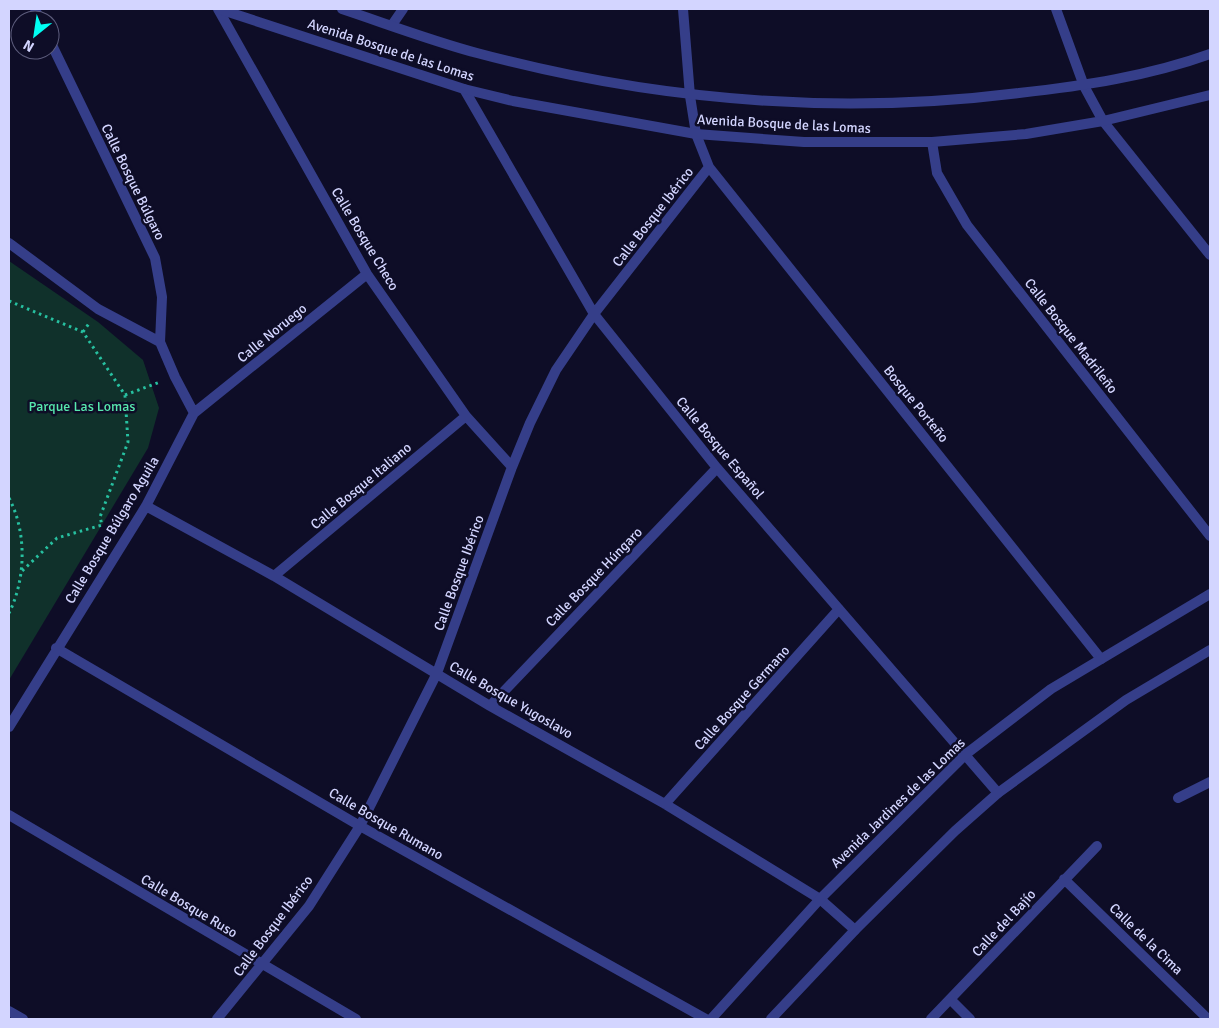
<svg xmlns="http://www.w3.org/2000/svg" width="1219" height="1028" viewBox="0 0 1219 1028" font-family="Signika,sans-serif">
  <rect width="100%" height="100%" fill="#0e0d27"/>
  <path fill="#10312b" d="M 9,261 L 98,322 L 143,360 L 159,408 L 148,448 L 9,680 Z"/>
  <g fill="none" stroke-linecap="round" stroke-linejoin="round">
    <path stroke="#27c0a0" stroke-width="3" stroke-dasharray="2.5 4" stroke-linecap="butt" d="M 9,301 L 83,332 L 125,395 L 128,442 L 100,517 L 102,525 L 57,538 L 22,571
      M 83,332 L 90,322
      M 125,395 L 160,382
      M 9,498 C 27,532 26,579 9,613"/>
    <path stroke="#353e89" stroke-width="10" d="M 35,9 L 40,20
      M 218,9 L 367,274 L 466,416 L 512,467
      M 1056,9 L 1084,86 L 1103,121 L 1210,255
      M 392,25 L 403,9
      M 464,89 L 594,314 L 717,468 L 998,793
      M 932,142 L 937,173 L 967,225 L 1210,536
      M 709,167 L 1101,659
      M 9,243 L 98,309 L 160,342
      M 194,413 L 367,274
      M 146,506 L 274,576 L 490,706 L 665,804 L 820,899 L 855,930
      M 274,576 L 466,416
      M 56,648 L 360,826 L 706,1019
      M 490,706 L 717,468
      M 9,727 L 146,506 L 194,413 L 175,377 L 160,342 L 162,297 L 155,258 L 50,41
      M 1178,798 L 1210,782
      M 665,804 L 839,609
      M 9,815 L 356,1019
      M 1064,879 L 1208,1019
      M 951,1000 L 970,1019
      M 9,1011 L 23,1019
      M 217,1019 L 309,906 L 360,826 L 437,673 L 512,467 L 530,423 L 556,370 L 594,314 L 709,167 L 696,134 L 690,96 L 683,9
      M 931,1019 L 1097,846"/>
    <path stroke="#353e89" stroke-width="10" d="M 219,9 L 464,89 L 513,101 L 696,134 L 804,142 L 932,142 L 1026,134 L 1103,121 L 1210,95
      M 342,9 C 387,24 432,41 477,53 C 656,101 835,116 1019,93 C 1083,86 1149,76 1210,54
      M 711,1019 L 820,899 L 966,754 L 1051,689 L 1210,594
      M 771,1019 L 855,930 L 955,831 L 998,793 L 1126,700 L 1210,650"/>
  </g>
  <g text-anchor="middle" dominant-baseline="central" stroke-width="5" stroke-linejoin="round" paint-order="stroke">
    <g font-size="14" fill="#d3d5ff" stroke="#0e0d27">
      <text transform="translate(391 50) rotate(18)">Avenida Bosque de las Lomas</text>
      <text transform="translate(784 124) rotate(3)">Avenida Bosque de las Lomas</text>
      <text transform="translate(133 182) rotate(64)">Calle Bosque Búlgaro</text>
      <text transform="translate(653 217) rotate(-52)">Calle Bosque Ibérico</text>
      <text transform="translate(365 239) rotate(59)">Calle Bosque Checo</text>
      <text transform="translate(272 333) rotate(-39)">Calle Noruego</text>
      <text transform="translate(1071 336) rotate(52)">Calle Bosque Madrileño</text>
      <text transform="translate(916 404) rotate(51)">Bosque Porteño</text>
      <text transform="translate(720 448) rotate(50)">Calle Bosque Español</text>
      <text transform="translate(361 486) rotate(-40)">Calle Bosque Italiano</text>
      <text transform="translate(112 530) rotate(-59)">Calle Bosque Búlgaro Aguila</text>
      <text transform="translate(459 573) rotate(-70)">Calle Bosque Ibérico</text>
      <text transform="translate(594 577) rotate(-46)">Calle Bosque Húngaro</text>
      <text transform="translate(742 698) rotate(-48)">Calle Bosque Germano</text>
      <text transform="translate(511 700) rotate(30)">Calle Bosque Yugoslavo</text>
      <text transform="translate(898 803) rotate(-44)">Avenida Jardines de las Lomas</text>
      <text transform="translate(386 824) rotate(30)">Calle Bosque Rumano</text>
      <text transform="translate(189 906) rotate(31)">Calle Bosque Ruso</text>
      <text transform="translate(1004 923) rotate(-47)">Calle del Bajío</text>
      <text transform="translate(273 926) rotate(-53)">Calle Bosque Ibérico</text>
      <text transform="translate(1146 939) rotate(44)">Calle de la Cima</text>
    </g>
    <g font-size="14" fill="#57e8ae" stroke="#0e0d27">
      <text x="82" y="406">Parque Las Lomas</text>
    </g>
  </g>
  <rect width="1219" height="1028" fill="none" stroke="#d3d5ff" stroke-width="20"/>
  <g transform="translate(35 35) rotate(210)"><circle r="24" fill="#0e0d27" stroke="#5d5d7d"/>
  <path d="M0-4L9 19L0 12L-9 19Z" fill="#00fef2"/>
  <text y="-8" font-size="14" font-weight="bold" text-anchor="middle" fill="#d3d5ff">N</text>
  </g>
</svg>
